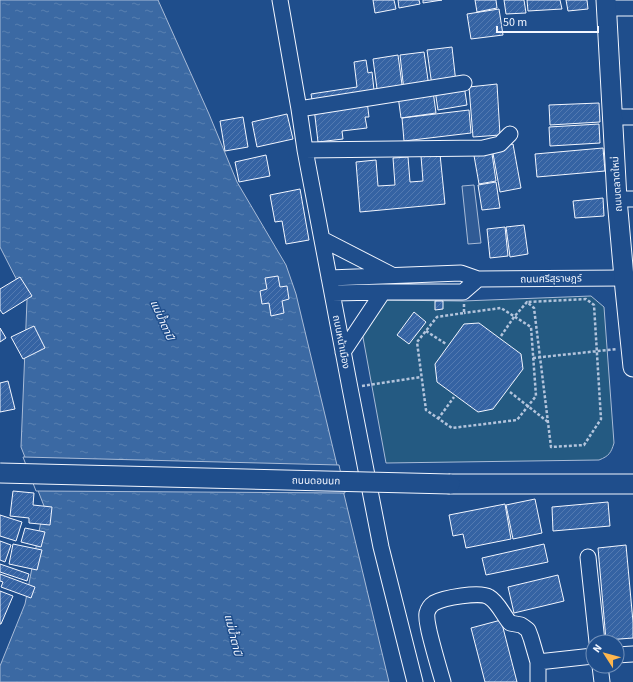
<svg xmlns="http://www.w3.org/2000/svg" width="633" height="682" viewBox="0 0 633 682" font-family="'Source Sans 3','Noto Sans Thai',sans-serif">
  <defs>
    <pattern id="water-ripples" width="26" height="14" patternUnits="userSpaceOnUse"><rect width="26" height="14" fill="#3b69a3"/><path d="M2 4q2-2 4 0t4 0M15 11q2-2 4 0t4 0" fill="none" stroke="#587fb1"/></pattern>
    <pattern id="building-hatch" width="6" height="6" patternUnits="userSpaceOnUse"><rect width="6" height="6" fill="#3563a3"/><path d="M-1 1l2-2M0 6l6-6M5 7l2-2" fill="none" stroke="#537ab1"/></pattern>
  </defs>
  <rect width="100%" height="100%" fill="#1f4e8c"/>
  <path fill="#245a82" stroke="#a8bbd7" d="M 591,296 L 604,307 L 614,443 C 611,453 609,456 599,460 L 386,463 L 362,332 L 383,300 L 463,301 Z"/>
  <path fill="#305b95" stroke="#a8bbd7" d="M 474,185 L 481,243 L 468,244 L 462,186 Z"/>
  <path fill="url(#water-ripples)" stroke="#a8bbd7" d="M 0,0 L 158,0 L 209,114 L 237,182 L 286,265 L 296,294 L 389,682 L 0,682 L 0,666 L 25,604 L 44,506 L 21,447 L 27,300 L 0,247 Z"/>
  <path fill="#1f4e8c" stroke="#a8bbd7" d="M 23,457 L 339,465 L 345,493 L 36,491 Z"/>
  <path fill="url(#building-hatch)" stroke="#f2f6ff" d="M 373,0 L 394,0 L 396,9 L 375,13 Z
    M 398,0 L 419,0 L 420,4 L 399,8 Z
    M 423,0 L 442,0 L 423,3 Z
    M 475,0 L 496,0 L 497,8 L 477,12 Z
    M 504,0 L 524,0 L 526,13 L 506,14 Z
    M 527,0 L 560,0 L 562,9 L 528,11 Z
    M 566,0 L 587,0 L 588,9 L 568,11 Z
    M 499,9 L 503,35 L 471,39 L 467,14 Z
    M 452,47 L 456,83 L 432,86 L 427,50 Z
    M 424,52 L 429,87 L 404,91 L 400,55 Z
    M 398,55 L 403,92 L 378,96 L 373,59 Z
    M 366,60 L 368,73 L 372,72 L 374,90 L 313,105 L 311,94 L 357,87 L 354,62 Z
    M 497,84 L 500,135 L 473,137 L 469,87 Z
    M 464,85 L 467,105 L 438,110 L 435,90 Z
    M 433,91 L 436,113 L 401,118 L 398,96 Z
    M 367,101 L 369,117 L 365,117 L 367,128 L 342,131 L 343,139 L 318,142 L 314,108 Z
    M 599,103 L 600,122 L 550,125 L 549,105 Z
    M 469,110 L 471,133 L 404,141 L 402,118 Z
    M 287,114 L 293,139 L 257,147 L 252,122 Z
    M 243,117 L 248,147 L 225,151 L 220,121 Z
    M 599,124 L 600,143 L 550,146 L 549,127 Z
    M 513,144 L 521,188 L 500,192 L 492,148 Z
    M 491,147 L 496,181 L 479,184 L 473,150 Z
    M 603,148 L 605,171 L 537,177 L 535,154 Z
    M 440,154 L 445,204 L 360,212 L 356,162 L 376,160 L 378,186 L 395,185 L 393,158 L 408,157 L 410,182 L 423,181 L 421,156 Z
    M 266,155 L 270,176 L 239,182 L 235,162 Z
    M 496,182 L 500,208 L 482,210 L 478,185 Z
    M 300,189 L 309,240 L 286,244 L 282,221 L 275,222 L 270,195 Z
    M 603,198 L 604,216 L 575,218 L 573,201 Z
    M 524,225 L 528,254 L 510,257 L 506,227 Z
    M 505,227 L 508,256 L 490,258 L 487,229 Z
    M 278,276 L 280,287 L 287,286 L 289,299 L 282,301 L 284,313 L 271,316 L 269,303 L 262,304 L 260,291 L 267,289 L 265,278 Z
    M 20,277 L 32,296 L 3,314 L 0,310 L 0,289 Z
    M 435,301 L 443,301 L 443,309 L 435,310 Z
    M 414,312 L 426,322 L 409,344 L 397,335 Z
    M 479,323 L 521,354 L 523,369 L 493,409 L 478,412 L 437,382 L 435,364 L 464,324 Z
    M 34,326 L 45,348 L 23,359 L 11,337 Z
    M 0,328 L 6,338 L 0,342 Z
    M 8,381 L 15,409 L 0,412 L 0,383 Z
    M 13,491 L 34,493 L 33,505 L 52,507 L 50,525 L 29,523 L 29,518 L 10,516 Z
    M 535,499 L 542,533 L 513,539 L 506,505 Z
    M 608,502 L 610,526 L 553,531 L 552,507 Z
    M 505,504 L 511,539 L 466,548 L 463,534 L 453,536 L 449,515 Z
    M 0,515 L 22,522 L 16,541 L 0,536 Z
    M 25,528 L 45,532 L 41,547 L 21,542 Z
    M 0,541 L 11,545 L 5,562 L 0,560 Z
    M 13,544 L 42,550 L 37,570 L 9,564 Z
    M 544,544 L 548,562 L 486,575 L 482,558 Z
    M 626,545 L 633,622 L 633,638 L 606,640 L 598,548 Z
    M 0,564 L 29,574 L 27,581 L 0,572 Z
    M 0,574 L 35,587 L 31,598 L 1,587 L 3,582 L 0,581 Z
    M 558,575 L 564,601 L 514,613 L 508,587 Z
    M 0,591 L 13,596 L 1,624 L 0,624 Z
    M 501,620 L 517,682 L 485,682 L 471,628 Z"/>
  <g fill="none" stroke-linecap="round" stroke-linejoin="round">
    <defs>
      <path id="minor" d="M 280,0 L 299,109 L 305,150 L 350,388 L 381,547 L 415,682
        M 606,8 L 633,8
        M 299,109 L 464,83
        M 613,117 L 633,117
        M 305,150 L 483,148 L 500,144 L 510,134
        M 617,199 L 633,199
        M 322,239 L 392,275
        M 329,278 L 461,273 L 478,279 L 624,278
        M 332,293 L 383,292 L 463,292 L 478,279
        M 343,352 L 383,292
        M 588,557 L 597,642
        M 617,655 L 633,654
        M 538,662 L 593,656
        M 600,666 L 602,682
        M 443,682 C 438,665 433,648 429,631 C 428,625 426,619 427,613 C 428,609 431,605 434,603 C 443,598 480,591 489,597 C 498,602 503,615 510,623 L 521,625 L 524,627 L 528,630 L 531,638 L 538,662 L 538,682"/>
      <path id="major" d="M 606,0 L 617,199 L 625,289 L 633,367
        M 450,484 L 633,484"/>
    </defs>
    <use href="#minor" stroke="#f2f6ff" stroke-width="17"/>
    <use href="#major" stroke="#f2f6ff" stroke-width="21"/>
    <path stroke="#b3c4dc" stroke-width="2.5" stroke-dasharray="3 2" stroke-linecap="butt" d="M 464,304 L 464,313 L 437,317 L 417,342 L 426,410 L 452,428 L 517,420 L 536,396 L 531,327 L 501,308 L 464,313
      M 426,331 L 446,344
      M 501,336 L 514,317 L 527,302 L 534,308 L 551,447 L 584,445 L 601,419 L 594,305 L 586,299 L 527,302
      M 533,358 L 617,349
      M 362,386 L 421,377
      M 510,392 L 548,422
      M 438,419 L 454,397"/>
    <use href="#minor" stroke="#1f4e8c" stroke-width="15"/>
    <use href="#major" stroke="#1f4e8c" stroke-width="19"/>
    <defs>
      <path id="major-bridge" d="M 0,473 L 450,484"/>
    </defs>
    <use href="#major-bridge" stroke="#f2f6ff" stroke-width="21" stroke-linecap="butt"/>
    <use href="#major-bridge" stroke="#1f4e8c" stroke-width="19"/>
  </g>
  <g text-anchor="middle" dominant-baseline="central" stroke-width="3" stroke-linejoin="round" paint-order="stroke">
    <g font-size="10" fill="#f2f6ff" stroke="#1f4e8c">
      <text transform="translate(617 184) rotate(-94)">ถนนตลาดใหม่</text>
      <text transform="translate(551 279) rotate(-1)">ถนนศรีสุราษฎร์</text>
      <text transform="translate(341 342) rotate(79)">ถนนหน้าเมือง</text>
      <text transform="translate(316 481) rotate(1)">ถนนดอนนก</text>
    </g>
    <g font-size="11" font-style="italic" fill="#f2f6ff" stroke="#1f4e8c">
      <text transform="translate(162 320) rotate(66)">แม่น้ำตาปี</text>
      <text transform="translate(233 635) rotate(76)">แม่น้ำตาปี</text>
    </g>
  </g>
  <g transform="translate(605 654) rotate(306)"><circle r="19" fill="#1f4e8c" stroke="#7391ba"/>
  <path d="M0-3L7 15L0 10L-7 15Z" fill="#ffb74d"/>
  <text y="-6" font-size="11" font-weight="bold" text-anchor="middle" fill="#f2f6ff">N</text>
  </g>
  <path d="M497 26v6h101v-6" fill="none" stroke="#f2f6ff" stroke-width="2"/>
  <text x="503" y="26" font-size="12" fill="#f2f6ff" stroke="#1f4e8c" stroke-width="3" paint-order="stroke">50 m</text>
</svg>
